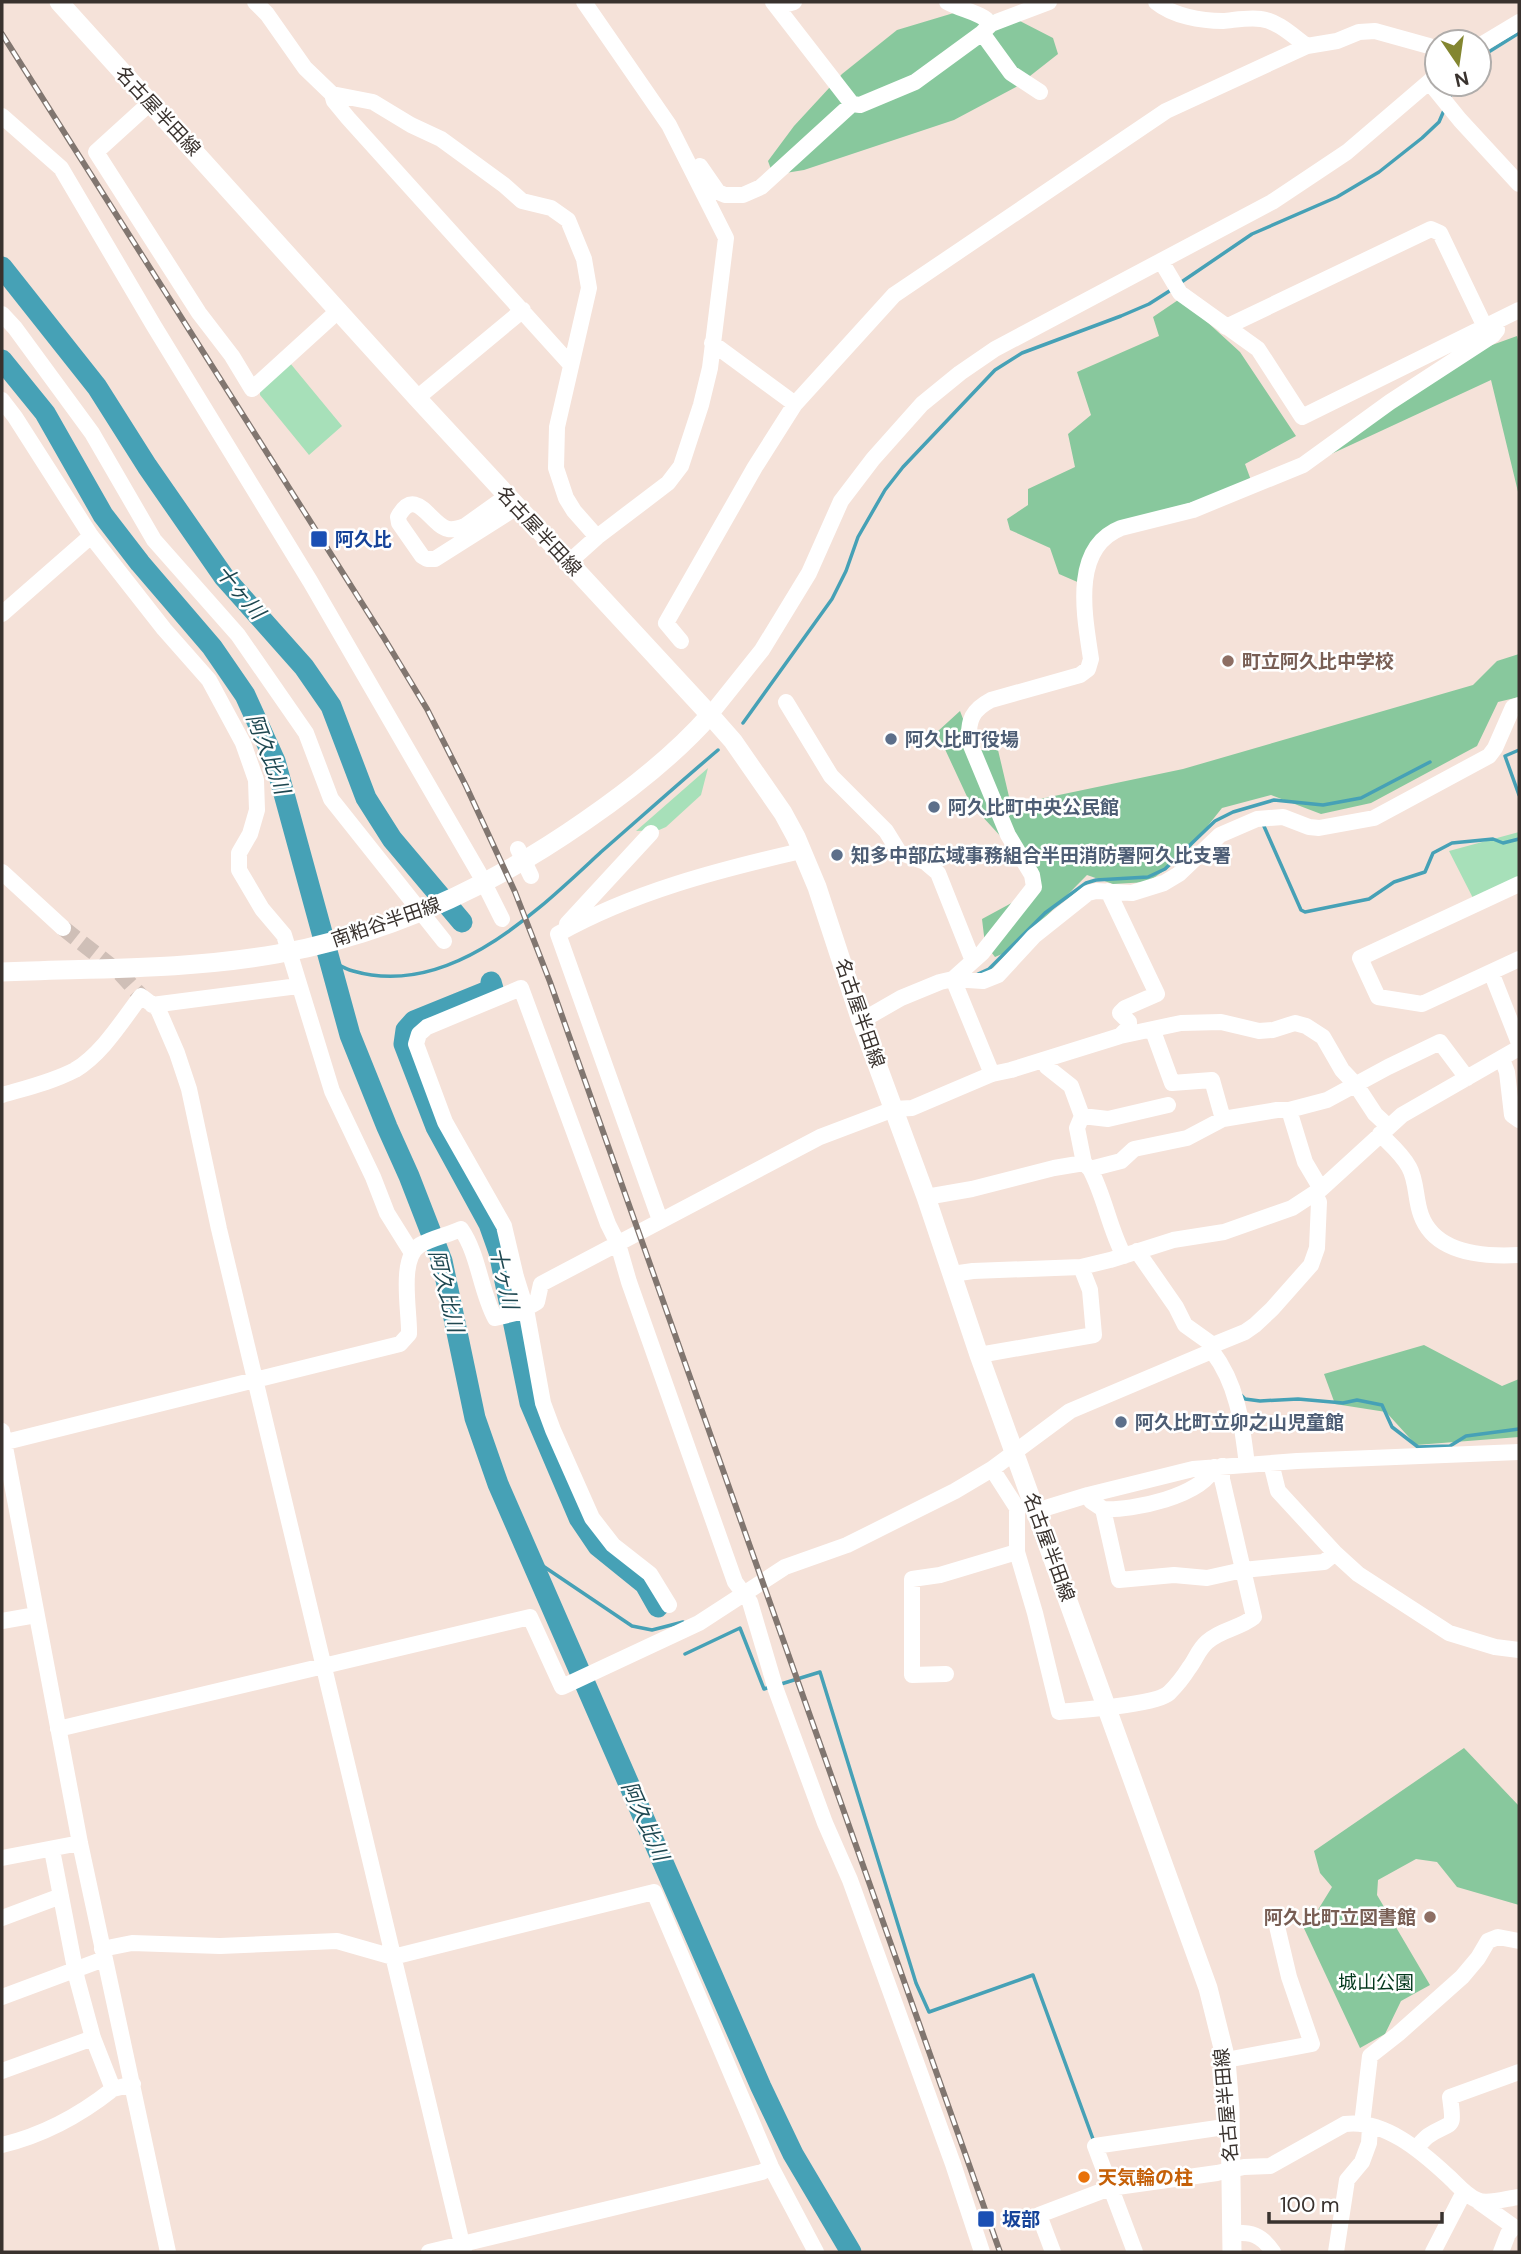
<svg xmlns="http://www.w3.org/2000/svg" width="1521" height="2254" viewBox="0 0 1521 2254" font-family="'DM Sans','Noto Sans JP',sans-serif">
  <rect width="100%" height="100%" fill="#f5e2d9"/>
  <path fill="#a7e0b9" d="M 290,363 L 342,426 L 309,455 L 260,395 L 260,390 Z
    M 708,768 L 701,795 L 666,827 L 659,830 L 636,831 Z
    M 1519,832 L 1519,884 L 1476,904 L 1449,851 Z"/>
  <path fill="#88c89d" d="M 957,12 L 1010,16 L 1053,38 L 1058,54 L 1016,87 L 954,120 L 804,170 L 773,175 L 768,161 L 794,126 L 842,74 L 897,30 Z
    M 1181,298 L 1240,352 L 1296,436 L 1245,464 L 1252,483 L 1111,528 L 1082,584 L 1059,574 L 1050,548 L 1010,530 L 1007,519 L 1028,505 L 1028,489 L 1075,467 L 1068,434 L 1091,415 L 1077,372 L 1159,336 L 1153,317 Z
    M 1517,336 L 1519,344 L 1519,496 L 1491,380 L 1314,462 L 1481,349 Z
    M 1519,654 L 1519,697 L 1498,702 L 1477,746 L 1371,803 L 1321,814 L 1271,795 L 1222,808 L 1182,858 L 1148,882 L 1113,884 L 1087,875 L 1014,949 L 995,957 L 985,944 L 982,919 L 1021,898 L 1038,869 L 1003,839 L 970,803 L 937,732 L 960,711 L 975,750 L 998,750 L 1011,805 L 1183,769 L 1473,685 L 1497,661 Z
    M 1424,1345 L 1502,1386 L 1519,1379 L 1519,1437 L 1416,1445 L 1386,1412 L 1335,1404 L 1324,1374 Z
    M 1464,1748 L 1519,1806 L 1519,1905 L 1457,1887 L 1437,1862 L 1416,1859 L 1378,1880 L 1377,1895 L 1430,1985 L 1401,2001 L 1385,2034 L 1360,2048 L 1301,1922 L 1316,1913 L 1332,1887 L 1320,1873 L 1314,1851 Z"/>
  <g fill="none" stroke-linecap="round" stroke-linejoin="round">
    <path stroke="#46a1b6" stroke-width="3.5" d="M 1479,58 L 1519,33
      M 1449,98 L 1456,84
      M 1180,283 L 1252,234 L 1337,197 L 1379,172 L 1422,138 L 1439,122 L 1445,108
      M 743,723 L 832,599 L 846,571 L 858,537 L 885,490 L 903,467 L 995,370 L 1022,353 L 1121,316 L 1149,304 L 1171,290
      M 1519,750 L 1505,756 L 1519,795
      M 1263,824 L 1301,910 L 1305,912 L 1369,899 L 1394,882 L 1425,872 L 1433,853 L 1452,843 L 1493,839 L 1503,843 L 1519,839
      M 329,960 C 337,964 345,969 353,971 C 450,999 537,911 601,852 C 640,818 678,784 718,750
      M 978,974 L 989,969 L 1045,913 L 1086,883 L 1096,880 L 1148,877 L 1165,869 L 1215,821 L 1233,812 L 1274,800 L 1323,805 L 1361,798 L 1430,762
      M 1241,1395 L 1245,1399 L 1260,1401 L 1298,1399 L 1343,1403 L 1357,1400 L 1382,1405 L 1392,1427 L 1418,1447 L 1450,1446 L 1466,1436 L 1519,1429
      M 531,1563 L 540,1564 L 632,1626 L 652,1630 L 683,1622
      M 685,1654 L 740,1628 L 764,1689 L 770,1687
      M 781,1684 L 820,1672 L 916,1983 L 929,2012 L 1033,1975 L 1093,2139"/>
    <path stroke="#46a1b6" stroke-width="21" d="M 2,267 L 97,387 L 147,466 L 224,577 L 304,667 L 331,706 L 366,798 L 392,839 L 462,922
      M 2,360 L 45,413 L 103,515 L 140,563 L 212,647 L 245,695 L 275,761 L 350,1035 L 387,1127 L 409,1176 L 442,1261 L 475,1418 L 498,1484 L 761,2087 L 793,2154 L 851,2252
      M 491,982 L 493,989 L 414,1021 L 406,1030 L 404,1044 L 436,1127 L 489,1224 L 499,1252 L 530,1403 L 579,1518 L 598,1546 L 645,1584 L 658,1607"/>
    <path stroke="#cfbfb7" stroke-width="16" stroke-dasharray="16 8" stroke-linecap="butt" d="M 63,928 L 121,974 L 141,996"/>
    <path stroke="#fff" stroke-width="16" d="M 255,2 L 267,14 L 305,68 L 332,94 L 334,101 L 348,118 L 571,365
      M 773,2 L 852,104 L 860,105 L 915,82 L 982,33 L 991,24 L 1049,2
      M 947,2 C 960,10 982,12 991,24
      M 1156,2 C 1173,16 1201,21 1223,21 C 1235,20 1249,17 1261,19 C 1278,21 1293,36 1307,46
      M 777,7 L 794,2
      M 982,33 L 1011,73 L 1040,92
      M 1479,46 L 1519,22
      M 1430,83 L 1460,120 L 1519,184
      M 332,94 L 373,102 L 411,125 L 441,139 L 504,185 L 522,201 L 551,208 L 568,220 L 584,259 L 589,288 L 557,427 L 556,468 L 566,498 L 574,511 L 597,537
      M 151,102 L 96,152 L 199,313 L 232,356 L 252,389 L 339,310
      M 2,116 L 61,168 L 154,326 L 310,581 L 479,873 L 502,919
      M 700,166 L 718,192 L 725,195 L 743,195 L 761,187 L 852,104
      M 1161,261 L 1180,293 L 1258,349 L 1302,417 L 1519,310
      M 2,314 L 15,328 L 92,433 L 154,540 L 238,635 L 306,733 L 331,799 L 444,941
      M 1226,327 L 1431,229 L 1440,233 L 1485,327
      M 712,343 L 795,404
      M 417,398 L 523,310
      M 2,400 L 15,417 L 91,536 L 164,629 L 209,680 L 243,743 L 256,780 L 257,810 L 250,834 L 239,853 L 239,870 L 262,909 L 284,935 L 332,1091 L 373,1177 L 387,1213 L 412,1253
      M 507,496 L 465,526 C 460,528 454,530 448,529 C 430,525 416,484 398,517 L 399,523 L 422,556 L 427,559 L 435,559 L 517,507
      M 568,563 L 597,537 L 668,483 L 681,466 L 701,405 L 710,368 L 726,238 L 669,125 L 584,2
      M 2,614 L 91,536
      M 681,641 L 666,623 L 755,467 L 795,404 L 894,295 L 1166,111 L 1307,46 L 1337,41 L 1359,32 L 1375,31 L 1429,46 L 1437,50
      M 786,702 L 831,776 L 886,831 L 899,852 L 925,862 L 938,873 L 973,961
      M 710,715 L 762,650 L 809,573 L 841,501 L 873,459 L 922,404 L 960,373 L 995,349 L 1272,202 L 1347,152 L 1437,75
      M 518,849 L 531,876
      M 2,872 L 63,928
      M 1519,884 L 1360,958 L 1378,997 L 1422,1004 L 1519,959
      M 1108,891 L 1157,994 L 1125,1008 L 1120,1013 L 1129,1022 L 1129,1027 L 1120,1036
      M 567,924 L 651,833
      M 1491,972 L 1519,1043
      M 953,979 L 982,953 L 1034,887 L 1032,875 L 1008,835 L 969,741 C 968,720 972,710 991,700 L 1080,675 L 1088,669 L 1091,659 C 1085,618 1070,548 1121,528 L 1193,510 L 1303,465 L 1390,402 L 1493,335 L 1497,330 L 1496,322
      M 953,979 L 992,1074
      M 152,1005 L 298,986
      M 861,1021 L 901,998 L 940,982 L 953,979 L 983,981 L 998,975 L 1034,936 L 1088,893 L 1096,891 L 1132,893 L 1164,883 L 1179,874 L 1220,835 L 1257,819 L 1283,817 L 1309,827 L 1319,828 L 1374,818 L 1489,756 L 1495,748 L 1513,707 L 1519,705
      M 1153,1031 L 1172,1083 L 1212,1080 L 1223,1119
      M 1502,1059 L 1507,1072 L 1512,1115 L 1519,1120
      M 1044,1060 L 1047,1067 L 1071,1086 L 1082,1116 L 1108,1119 L 1168,1105
      M 2,1095 C 26,1088 52,1082 75,1070 C 102,1054 122,1021 141,996 L 158,1009 L 177,1053 L 189,1089 L 219,1229 L 464,2252
      M 1289,1110 L 1327,1100 L 1388,1067 L 1440,1042 L 1467,1078
      M 1082,1116 L 1077,1128 L 1084,1163
      M 1380,1134 C 1391,1145 1402,1154 1409,1167 C 1417,1181 1415,1199 1421,1215 C 1435,1254 1484,1257 1519,1255
      M 926,1197 L 972,1189 L 1054,1168 L 1084,1163 L 1090,1169
      M 660,1220 L 558,934 C 633,892 718,870 801,851
      M 1137,1251 L 1176,1307 L 1185,1325 L 1213,1345 L 1245,1332 L 1255,1325 L 1272,1309 L 1311,1265 L 1317,1248 L 1319,1202 L 1315,1194
      M 1124,1256 C 1109,1228 1105,1197 1090,1169 L 1121,1161 L 1134,1149 L 1187,1138 L 1223,1119 L 1277,1110 L 1289,1110 L 1305,1162 L 1321,1189
      M 952,1274 L 973,1271 L 1081,1267 L 1110,1260 L 1173,1240 L 1224,1232 L 1292,1208 L 1321,1189 L 1402,1115 L 1519,1048
      M 1212,1351 C 1238,1385 1242,1424 1247,1465
      M 979,1355 L 1094,1335 L 1090,1290 L 1081,1267
      M 2,1431 L 80,1843 L 168,2252
      M 2,1443 L 400,1344 L 409,1334 C 410,1313 398,1258 420,1245 C 432,1238 448,1235 461,1229 C 479,1255 480,1290 495,1318 L 520,1312 L 537,1302 L 541,1284 L 820,1137 L 894,1109 L 912,1108 L 992,1074 L 1011,1070 L 1120,1036 L 1181,1023 L 1221,1022 L 1259,1031 L 1273,1030 L 1295,1023 L 1306,1026 L 1323,1037 L 1342,1070 L 1356,1085 L 1375,1114 L 1389,1127
      M 1271,1463 L 1278,1491 L 1335,1553 L 1358,1574 L 1449,1633 L 1495,1647 L 1519,1650
      M 992,1469 L 1017,1508 L 1017,1552 L 1035,1613 L 1059,1712 C 1079,1710 1156,1705 1169,1693 C 1176,1686 1184,1676 1189,1668 C 1196,1659 1198,1650 1207,1642 C 1221,1629 1239,1629 1254,1617 L 1222,1479 L 1222,1466
      M 1088,1495 L 1091,1501 L 1103,1509 L 1119,1580 L 1174,1575 L 1207,1578 L 1243,1570 L 1324,1562 L 1335,1553
      M 1103,1509 C 1132,1511 1203,1496 1214,1467
      M 1036,1511 L 1088,1495 L 1193,1469 L 1297,1461 L 1519,1452
      M 669,1605 L 650,1574 L 613,1545 L 592,1518 L 553,1430 L 543,1403 L 526,1309 L 516,1277 L 504,1226 L 445,1122 L 416,1044 L 419,1034 L 427,1027 L 521,988 L 608,1224 L 618,1244 L 629,1282 L 735,1582 L 750,1602 L 776,1690 L 825,1823 L 850,1880 L 953,2164 L 982,2252
      M 2,1621 L 36,1615
      M 946,1674 L 912,1675 L 912,1579 L 940,1575 L 1017,1552
      M 58,1729 L 530,1617 L 562,1687 L 699,1623 L 785,1567 L 847,1545 L 955,1491 L 992,1469 L 1070,1411 L 1212,1351 L 1213,1345
      M 52,1850 L 77,1979 L 93,2038 L 113,2089 L 133,2084
      M 2,1858 L 80,1843
      M 2,1918 L 61,1896
      M 102,1949 L 132,1943 L 220,1946 L 337,1941 L 393,1957 L 654,1892 L 771,2167 L 816,2252
      M 2,1997 L 104,1959
      M 1226,2060 L 1312,2044 L 1289,1977 L 1276,1922
      M 2,2071 L 93,2038
      M 1362,2124 L 1370,2056 L 1398,2034 L 1462,1977 L 1478,1958 L 1488,1941 L 1498,1937 L 1519,1941
      M 2,2145 C 44,2135 79,2116 113,2089
      M 1416,2148 C 1420,2144 1424,2139 1428,2136 C 1452,2120 1455,2132 1450,2097 L 1519,2072
      M 1479,2202 L 1514,2227 L 1508,2234 L 1501,2252
      M 1231,2233 C 1251,2232 1261,2234 1273,2252
      M 429,2252 L 762,2172 L 771,2167
      M 1053,2252 L 1039,2215 L 1110,2188 L 1217,2173 L 1244,2167 L 1270,2166 L 1345,2124 C 1384,2119 1421,2151 1448,2176 C 1457,2184 1465,2195 1477,2200 C 1487,2205 1508,2198 1519,2197
      M 1135,2252 L 1095,2146 L 1231,2126
      M 1336,2252 L 1347,2180 L 1362,2162 L 1369,2143 L 1370,2127
      M 1433,2252 L 1464,2192"/>
    <path stroke="#fff" stroke-width="19" d="M 59,2 L 417,398 L 710,715 L 733,741 L 783,813 L 796,837 L 817,887 L 861,1021 L 926,1197 L 979,1355 L 1208,1988 L 1226,2060 L 1230,2109 L 1232,2252
      M 2,972 C 93,968 187,970 277,954 C 389,934 492,886 585,821 C 630,790 674,756 710,715"/>
    <defs>
      <path id="rail" d="M 2,34 L 384,638 L 427,709 L 466,786 L 515,892 L 550,982 L 1000,2252"/>
    </defs>
    <use href="#rail" stroke="#817670" stroke-width="6"/>
    <use href="#rail" stroke="#fff" stroke-width="3.5" stroke-dasharray="10" stroke-linecap="butt"/>
  </g>
  <g fill="#1a4fb4" stroke="#fff" stroke-width="2.5">
    <rect x="310" y="530" width="18" height="18" rx="3.5"/>
    <rect x="977" y="2210" width="18" height="18" rx="3.5"/>
  </g>
  <g fill="#8d6e63" stroke="#fff" stroke-width="2.5">
    <circle cx="1228" cy="661" r="7"/>
    <circle cx="1430" cy="1917" r="7"/>
  </g>
  <g fill="#5c6f8a" stroke="#fff" stroke-width="2.5">
    <circle cx="891" cy="739" r="7"/>
    <circle cx="934" cy="807" r="7"/>
    <circle cx="837" cy="855" r="7"/>
    <circle cx="1121" cy="1422" r="7"/>
  </g>
  <circle fill="#e8710a" stroke="#fff" stroke-width="2.5" cx="1084" cy="2177" r="7"/>
  <g text-anchor="middle" dominant-baseline="central" stroke-width="5" stroke-linejoin="round" paint-order="stroke">
    <g font-size="19" fill="#39322e" stroke="#fff">
      <text transform="translate(158 111) rotate(47)">名古屋半田線</text>
      <text transform="translate(539 531) rotate(47)">名古屋半田線</text>
      <text transform="translate(386 922) rotate(-19)">南粕谷半田線</text>
      <text transform="translate(860 1013) rotate(71)">名古屋半田線</text>
      <text transform="translate(1049 1547) rotate(70)">名古屋半田線</text>
      <text transform="translate(1226 2105) rotate(-95)">名古屋半田線</text>
    </g>
    <g font-size="19" font-weight="bold" fill="#164399" stroke="#fff" text-anchor="start">
      <text x="335" y="539">阿久比</text>
      <text x="1002" y="2219">坂部</text>
    </g>
    <g font-size="19" font-weight="bold" fill="#785e54" stroke="#fff" text-anchor="start">
      <text x="1242" y="661">町立阿久比中学校</text>
      <text x="1416" y="1917" text-anchor="end">阿久比町立図書館</text>
    </g>
    <g font-size="19" font-weight="bold" fill="#4e5e75" stroke="#fff" text-anchor="start">
      <text x="905" y="739">阿久比町役場</text>
      <text x="948" y="807">阿久比町中央公民館</text>
      <text x="851" y="855">知多中部広域事務組合半田消防署阿久比支署</text>
      <text x="1135" y="1422">阿久比町立卯之山児童館</text>
    </g>
    <g font-size="19" fill="#03381c" stroke="#fff">
      <text x="1376" y="1982">城山公園</text>
    </g>
    <g font-size="19" font-weight="bold" fill="#c56008" stroke="#fff" text-anchor="start">
      <text x="1098" y="2177">天気輪の柱</text>
    </g>
    <g font-size="21" font-style="italic" fill="#1e4750" stroke="#fff">
      <text transform="translate(240 592) rotate(50)">十ヶ川</text>
      <text transform="translate(268 754) rotate(69)">阿久比川</text>
      <text transform="translate(504 1278) rotate(77)">十ヶ川</text>
      <text transform="translate(446 1291) rotate(76)">阿久比川</text>
      <text transform="translate(645 1821) rotate(66)">阿久比川</text>
    </g>
  </g>
  <rect width="1521" height="2254" fill="none" stroke="#39322e" stroke-width="7"/>
  <g transform="translate(1458 63) rotate(167)"><circle r="33" fill="#ffffff" stroke="#b0adab" stroke-width="2"/>
  <path d="M0-5L12 26L0 18L-12 26Z" fill="#838630"/>
  <text y="-10" font-size="19" font-weight="bold" text-anchor="middle" fill="#39322e">N</text>
  </g>
  <path d="M1269 2212v10h173v-10" fill="none" stroke="#39322e" stroke-width="3.5"/>
  <text x="1280" y="2212" font-size="21" fill="#39322e" stroke="#ffffff" stroke-width="5" paint-order="stroke">100 m</text>
</svg>
